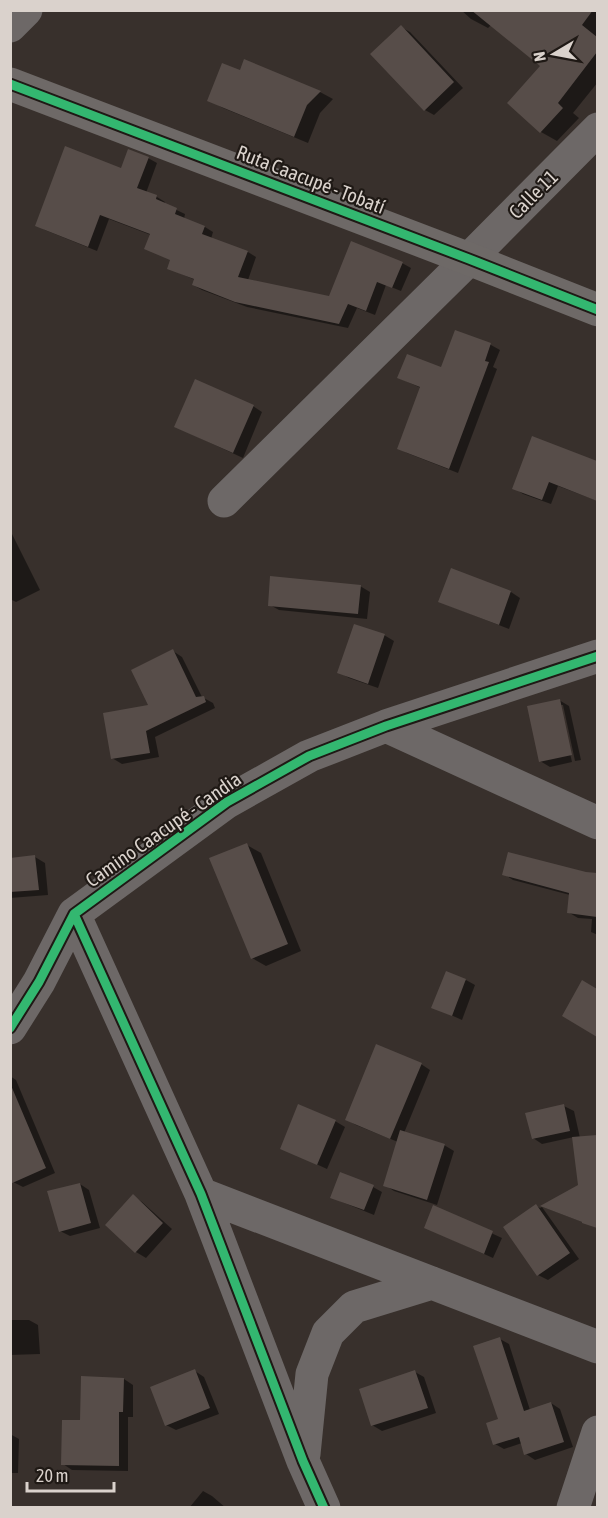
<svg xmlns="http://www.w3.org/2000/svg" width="608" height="1518" viewBox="0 0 608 1518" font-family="'Asap Condensed',sans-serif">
  <rect width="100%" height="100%" fill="#38302c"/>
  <path fill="#0007" d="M 461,10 L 598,10 L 598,82 L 573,113 L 579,118 L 557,141 L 541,132 L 509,103 L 543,66 L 491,25 L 488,28 L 471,19 Z
    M 401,27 L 410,32 L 463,88 L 434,115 L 425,110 Z
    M 241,72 L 320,92 L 333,99 L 320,113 L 308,143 L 223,108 L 209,100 Z
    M 148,158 L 157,163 L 146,193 L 157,197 L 165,202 L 164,204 L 185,214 L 184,219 L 205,227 L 213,232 L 211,239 L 248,252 L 256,257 L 248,280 L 330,298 L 402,263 L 411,268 L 401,291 L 386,285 L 375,315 L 357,308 L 348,328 L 247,307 L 202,290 L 193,285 L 195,280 L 168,268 L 171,260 L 151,235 L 109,219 L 97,251 L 45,230 L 37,225 L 122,170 Z
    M 456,332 L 491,345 L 500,350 L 493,367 L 497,369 L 458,473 L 407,453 L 398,448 L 421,388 L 399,378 L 442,368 Z
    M 253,406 L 262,412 L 243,458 L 176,427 Z
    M 533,438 L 598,462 L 598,501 L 558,486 L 551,504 L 523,494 L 514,488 Z
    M 10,530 L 40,590 L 16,602 L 10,599 Z
    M 452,570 L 511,592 L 520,598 L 509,629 L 450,606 L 440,601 Z
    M 360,586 L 370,592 L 367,619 L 279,610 L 270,605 Z
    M 384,635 L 394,641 L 378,688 L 349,678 L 339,672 Z
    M 173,651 L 182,657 L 202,697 L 213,703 L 215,708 L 155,737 L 159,757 L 122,764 L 112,758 L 150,707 Z
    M 559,700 L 569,706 L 581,760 L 575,761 L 563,705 L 559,705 L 572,762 L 550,767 L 540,761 Z
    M 247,845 L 261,853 L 301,951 L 266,966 L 252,958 Z
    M 35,857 L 45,863 L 48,895 L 10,898 L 10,859 Z
    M 504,874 L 598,875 L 598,935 L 591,932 L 592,919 L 578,918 L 568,912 L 570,895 L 513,880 Z
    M 466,980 L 475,985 L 462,1020 L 433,1007 Z
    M 583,982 L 598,991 L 598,1035 L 564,1015 Z
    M 421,1064 L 430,1070 L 404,1133 L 444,1145 L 454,1151 L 437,1205 L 394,1191 L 385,1185 L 398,1142 L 356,1125 L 346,1119 Z
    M 10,1076 L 16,1080 L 55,1173 L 23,1187 L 13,1182 L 10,1175 Z
    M 564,1106 L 574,1111 L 580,1138 L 598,1136 L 598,1228 L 543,1207 L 579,1186 L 574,1137 L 542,1144 L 533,1138 Z
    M 335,1121 L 345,1127 L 327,1169 L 281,1148 Z
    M 80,1184 L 89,1190 L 100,1228 L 70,1236 L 60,1231 Z
    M 373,1187 L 382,1192 L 374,1215 L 342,1202 L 332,1197 Z
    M 133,1196 L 142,1202 L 172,1229 L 146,1258 L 136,1252 L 107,1225 Z
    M 536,1206 L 540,1208 L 542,1207 L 579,1259 L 548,1280 L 538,1275 Z
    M 434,1207 L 502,1238 L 493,1258 L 435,1232 Z
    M 10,1320 L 29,1320 L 38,1325 L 40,1354 L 10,1355 Z
    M 500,1339 L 509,1344 L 530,1410 L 551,1403 L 560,1409 L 573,1447 L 535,1460 L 526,1454 L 522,1443 L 504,1449 L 495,1444 L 500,1420 Z
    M 195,1371 L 204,1377 L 219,1414 L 176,1430 L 166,1425 Z
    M 415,1372 L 424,1377 L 436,1413 L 382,1431 L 372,1425 Z
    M 124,1379 L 133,1385 L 133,1417 L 128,1417 L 128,1471 L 72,1470 L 63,1464 L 81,1422 Z
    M 10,1434 L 19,1439 L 18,1473 L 10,1473 Z
    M 203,1491 L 212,1496 L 226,1508 L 189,1508 Z"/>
  <path fill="#574d49" d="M 471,10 L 593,10 L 582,25 L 597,37 L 597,52 L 558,103 L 563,108 L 540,133 L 507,103 L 540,66 Z
    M 401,25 L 454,82 L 424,111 L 370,54 Z
    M 244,59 L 321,91 L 307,105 L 294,137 L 207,101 L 222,63 L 240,70 Z
    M 65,146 L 121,168 L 128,149 L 149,157 L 137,188 L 157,195 L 156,199 L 177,208 L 175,214 L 205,226 L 202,234 L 248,251 L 238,277 L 329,296 L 351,241 L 403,262 L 392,288 L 377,282 L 366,311 L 348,304 L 339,324 L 235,302 L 192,285 L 194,279 L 167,269 L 170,260 L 144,249 L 150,234 L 100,215 L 88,247 L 35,226 Z
    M 455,330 L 491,343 L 485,361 L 489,362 L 449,469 L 397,449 L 420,387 L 397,378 L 407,354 L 441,367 Z
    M 195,379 L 254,405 L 233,453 L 174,427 Z
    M 532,436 L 597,461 L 597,501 L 549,482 L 542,500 L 512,489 Z
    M 451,568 L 511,591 L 499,625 L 438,602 Z
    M 270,576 L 361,585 L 358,614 L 268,606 Z
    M 354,624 L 385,634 L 368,684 L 337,673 Z
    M 173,649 L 196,697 L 204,696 L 206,702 L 146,731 L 150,753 L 111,759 L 103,713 L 148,705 L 131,670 Z
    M 560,699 L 572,755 L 539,762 L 527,706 Z
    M 247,843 L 288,944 L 251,959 L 209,858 Z
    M 508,852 L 586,872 L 597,873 L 597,917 L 567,913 L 569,893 L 502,875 Z
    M 35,855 L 39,890 L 10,892 L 10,858 Z
    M 446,971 L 466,979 L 452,1016 L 431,1008 Z
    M 582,980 L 597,989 L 597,1037 L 562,1016 Z
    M 376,1044 L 422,1063 L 390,1139 L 345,1120 Z
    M 10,1083 L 46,1168 L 10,1184 Z
    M 298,1104 L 336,1120 L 317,1165 L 280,1149 Z
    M 564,1104 L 570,1131 L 532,1139 L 525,1113 Z
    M 400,1130 L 445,1144 L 427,1200 L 383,1186 Z
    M 597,1135 L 597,1228 L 582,1223 L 582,1222 L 540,1206 L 578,1185 L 572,1137 Z
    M 340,1172 L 374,1185 L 364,1210 L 330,1198 Z
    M 80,1183 L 91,1223 L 59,1232 L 47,1191 Z
    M 133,1194 L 163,1223 L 135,1253 L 105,1225 Z
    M 536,1204 L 570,1253 L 537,1276 L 503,1227 Z
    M 433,1205 L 493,1231 L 484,1254 L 424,1228 Z
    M 500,1337 L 524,1411 L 551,1402 L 564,1442 L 524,1455 L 519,1437 L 493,1445 L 486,1423 L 498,1419 L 473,1346 Z
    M 195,1369 L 210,1408 L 165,1426 L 150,1387 Z
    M 415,1370 L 428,1408 L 371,1426 L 359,1389 Z
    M 81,1376 L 124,1378 L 123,1412 L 119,1412 L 119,1466 L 61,1465 L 62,1420 L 80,1420 Z"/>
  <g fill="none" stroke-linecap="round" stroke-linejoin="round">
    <path stroke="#6d6867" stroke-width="33" d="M 10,26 L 26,10
      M 224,501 L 469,259 L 598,129
      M 386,726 L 598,823
      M 74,914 L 201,1194 L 303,1461 L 324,1508
      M 10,1028 L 39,982 L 74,914 L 227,802 L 309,756 L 386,726 L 598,656
      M 201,1194 L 598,1347
      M 304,1454 L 312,1374 L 328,1333 L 354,1307 L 432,1283
      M 573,1508 L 598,1432"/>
    <path stroke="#6e6967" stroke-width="33" d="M 10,84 L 469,259 L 598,310"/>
    <defs>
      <path id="cycleway" d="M 10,84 L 469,259 L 598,310
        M 74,914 L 201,1194 L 303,1461 L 324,1508
        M 10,1028 L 39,982 L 74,914 L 227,802 L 309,756 L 386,726 L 598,656"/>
    </defs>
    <use href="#cycleway" stroke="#1f1915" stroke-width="13"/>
    <use href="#cycleway" stroke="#33b770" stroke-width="9"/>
  </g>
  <g text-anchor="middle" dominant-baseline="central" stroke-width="4.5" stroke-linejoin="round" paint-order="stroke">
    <g font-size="20" fill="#dad2cc" stroke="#1f1915">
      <text transform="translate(311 179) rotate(21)">Ruta Caacupé - Tobatí</text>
      <text transform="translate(533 194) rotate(-45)">Calle 11</text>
      <text transform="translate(163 829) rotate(-35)">Camino Caacupé - Candia</text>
    </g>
  </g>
  <rect width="608" height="1518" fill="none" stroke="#dad2cc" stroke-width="24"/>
  <g transform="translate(554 54) rotate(260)" stroke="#1f1915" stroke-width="4.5" paint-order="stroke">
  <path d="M0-4.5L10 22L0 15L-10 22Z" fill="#dad2cc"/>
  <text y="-9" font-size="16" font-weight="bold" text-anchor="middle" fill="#dad2cc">N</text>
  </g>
  <path d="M27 1482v9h87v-9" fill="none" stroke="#dad2cc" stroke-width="3"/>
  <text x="36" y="1482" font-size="18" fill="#dad2cc" stroke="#1f1915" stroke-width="4.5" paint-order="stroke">20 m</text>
</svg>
